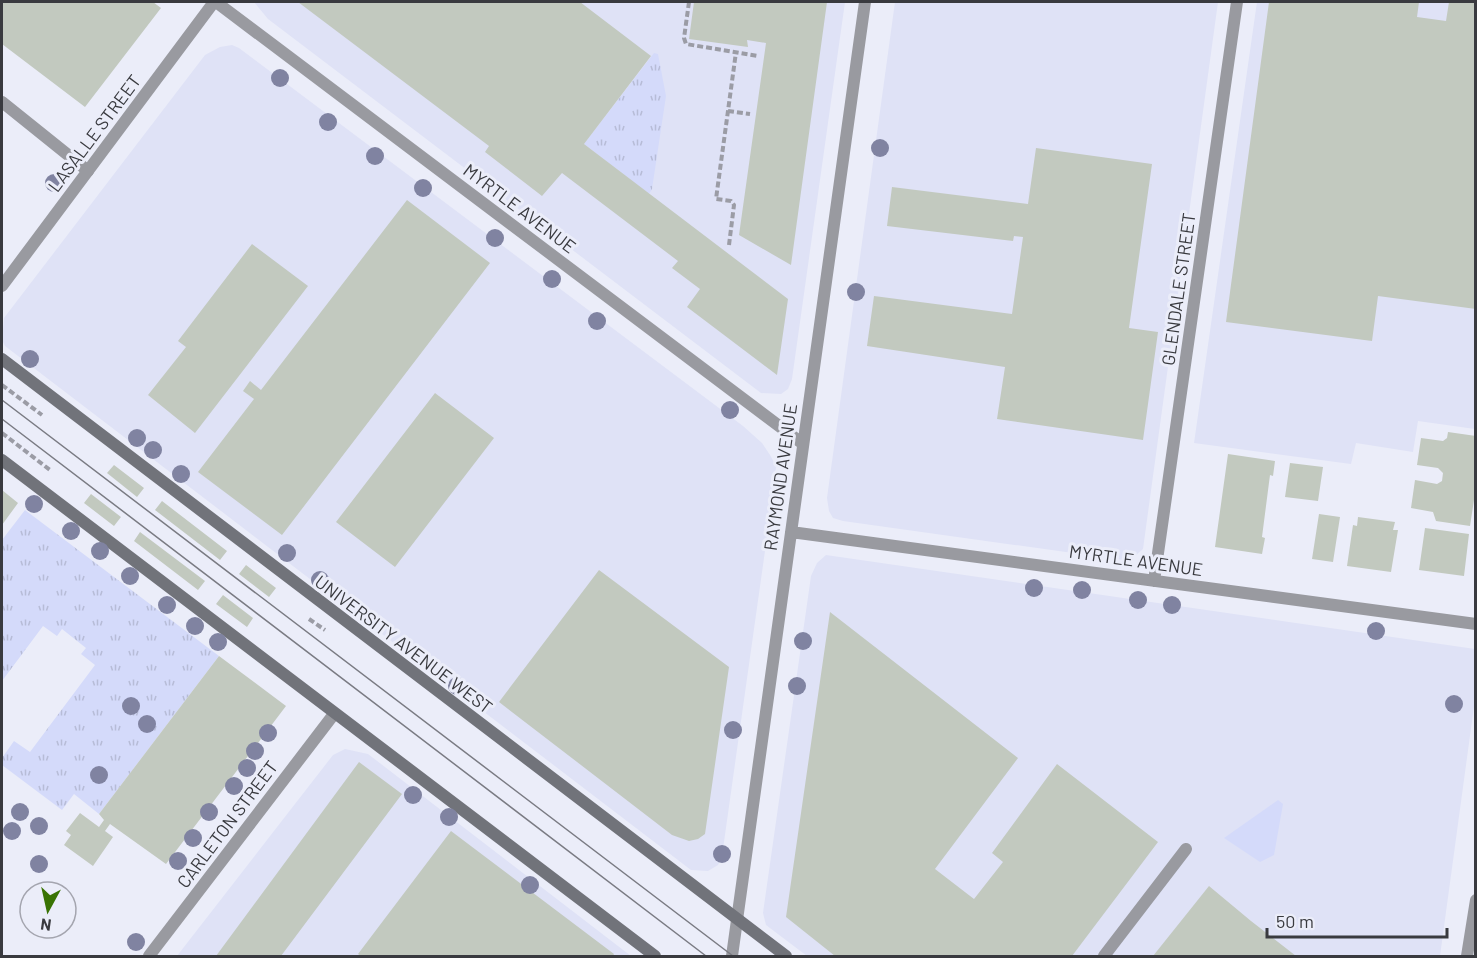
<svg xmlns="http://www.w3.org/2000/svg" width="1477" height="958" viewBox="0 0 1477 958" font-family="Barlow,sans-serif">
  <defs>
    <pattern id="grass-tufts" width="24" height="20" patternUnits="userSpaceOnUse" patternTransform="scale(1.5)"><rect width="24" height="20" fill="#d4dafa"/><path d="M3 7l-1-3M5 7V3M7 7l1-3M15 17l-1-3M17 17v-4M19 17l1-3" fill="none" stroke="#b7bcd7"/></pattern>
  </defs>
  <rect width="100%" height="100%" fill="#ebedf9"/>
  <path fill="#dfe2f6" d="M 254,2 L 845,2 L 792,379 L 788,389 L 781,394 L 761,393 L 268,19 Z
    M 895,2 L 1218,2 L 1143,549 L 1135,556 L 1123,560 L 843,521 L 833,518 L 829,511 L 827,498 Z
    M 1257,2 L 1475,2 L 1475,429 L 1418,421 L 1413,452 L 1356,443 L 1351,464 L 1194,443 Z
    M 232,45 L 239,48 L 743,426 L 762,443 L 770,455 L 776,466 L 775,480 L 722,856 L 718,865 L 708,871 L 691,870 L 5,346 L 2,340 L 4,318 L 205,55 L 220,47 Z
    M 826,555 L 1475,649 L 1475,699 L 1440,956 L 807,956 L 766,925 L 763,913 L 811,576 L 817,563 Z
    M 345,749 L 368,754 L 631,956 L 177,956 L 333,755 Z"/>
  <path fill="url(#grass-tufts)" d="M 654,53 L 658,54 L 666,96 L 652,189 L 649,194 L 584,144 Z
    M 25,510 L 219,656 L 99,814 L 74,794 L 62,810 L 2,765 L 2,758 L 14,741 L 30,752 L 95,665 L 81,654 L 86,648 L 62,629 L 57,636 L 43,626 L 2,681 L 2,540 Z"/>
  <path fill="#d4dafa" d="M 1278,800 L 1283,804 L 1274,855 L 1260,862 L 1224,838 Z"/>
  <path fill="#c2c9bf" d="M 2,2 L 153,2 L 161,8 L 85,107 L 2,44 Z
    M 298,2 L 580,2 L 651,56 L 584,144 L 788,299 L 777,375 L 687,307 L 700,289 L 672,268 L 678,261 L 562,173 L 542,196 L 485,152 L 489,146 Z
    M 694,2 L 827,2 L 791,265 L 739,235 L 766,43 L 747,40 L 748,47 L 689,39 Z
    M 1269,2 L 1419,2 L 1417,17 L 1446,21 L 1449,2 L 1476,2 L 1476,309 L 1378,296 L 1372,341 L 1226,322 Z
    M 1036,148 L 1152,164 L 1129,328 L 1158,332 L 1143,440 L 997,419 L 1005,367 L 867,346 L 874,296 L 1012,314 L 1023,237 L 1014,236 L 1013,241 L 887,226 L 892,187 L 1028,204 Z
    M 407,200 L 490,263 L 282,535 L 198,472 L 254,399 L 243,391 L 250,381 L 261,390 Z
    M 252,244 L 308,286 L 195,433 L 148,395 L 186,347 L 178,341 Z
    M 435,393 L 494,438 L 395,567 L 336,522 Z
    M 1448,432 L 1476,436 L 1476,487 L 1470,526 L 1436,521 L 1433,512 L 1411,508 L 1415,480 L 1437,484 L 1442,481 L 1443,473 L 1438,468 L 1417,465 L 1421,438 L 1443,441 L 1447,438 Z
    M 1228,454 L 1275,461 L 1273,476 L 1270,475 L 1262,537 L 1265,538 L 1262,554 L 1215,547 Z
    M 1290,463 L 1323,467 L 1318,501 L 1285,497 Z
    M 114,465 L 144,488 L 137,497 L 107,473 Z
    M 2,490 L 18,503 L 2,525 Z
    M 91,494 L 121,517 L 114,526 L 84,503 Z
    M 162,501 L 227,551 L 220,560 L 155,510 Z
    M 1319,514 L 1340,517 L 1333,562 L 1312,559 Z
    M 1358,517 L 1395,522 L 1393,530 L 1398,530 L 1391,572 L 1347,566 L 1353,525 L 1357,526 Z
    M 1425,528 L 1469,534 L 1464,576 L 1419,570 Z
    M 140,532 L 205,581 L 198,590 L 134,541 Z
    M 246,565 L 276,588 L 269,597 L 239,574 Z
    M 599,570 L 729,667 L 705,834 L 698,839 L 689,841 L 672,835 L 499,702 Z
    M 223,595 L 253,618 L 247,627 L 216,604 Z
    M 830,612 L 1018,758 L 935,869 L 974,899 L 1003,862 L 992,853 L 1057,764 L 1158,842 L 1072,956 L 835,956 L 786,917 Z
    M 219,656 L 286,706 L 166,864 L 110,824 L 105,831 L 113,837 L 93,866 L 64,845 L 71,835 L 66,831 L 80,813 L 99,827 L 104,820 L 99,814 Z
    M 359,762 L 402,794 L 281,956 L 216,956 Z
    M 451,831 L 614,954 L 613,956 L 361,956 L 358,954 Z
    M 1209,886 L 1251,921 L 1296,956 L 1153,956 Z"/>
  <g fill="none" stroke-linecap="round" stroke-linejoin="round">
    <path stroke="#9b9ca5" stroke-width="4" stroke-dasharray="6 3" stroke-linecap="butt" d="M 689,2 L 684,38 L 686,44 L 758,56
      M 728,111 L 750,114
      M 729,245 L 734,205 L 731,201 L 716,199 L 736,52
      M 2,385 L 42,415
      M 2,433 L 50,470
      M 309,619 L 325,630"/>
    <path stroke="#999aa0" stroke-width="12" d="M 2,102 L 88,171
      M 1104,956 L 1186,849"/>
    <path stroke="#999aa0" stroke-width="12" d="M 216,2 L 803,444
      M 2,286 L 214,2
      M 791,532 L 1476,624
      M 1154,581 L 1237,2
      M 737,920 L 865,2
      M 149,956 L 334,714
      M 1467,956 L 1476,900"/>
    <path stroke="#999aa0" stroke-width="12" d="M 732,956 L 737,920"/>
    <path stroke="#71737a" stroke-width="12" d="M 2,359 L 786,956
      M 2,460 L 655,956"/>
    <path stroke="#7a7b83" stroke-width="1.5" d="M 2,400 L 733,956
      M 2,419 L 706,956"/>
  </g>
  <g fill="#8083a1">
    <circle cx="280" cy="78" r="9"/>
    <circle cx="328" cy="122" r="9"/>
    <circle cx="880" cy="148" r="9"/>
    <circle cx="375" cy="156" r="9"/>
    <circle cx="54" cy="183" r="9"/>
    <circle cx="423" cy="188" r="9"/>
    <circle cx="495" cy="238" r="9"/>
    <circle cx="552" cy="279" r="9"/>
    <circle cx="856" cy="292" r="9"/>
    <circle cx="597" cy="321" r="9"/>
    <circle cx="30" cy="359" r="9"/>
    <circle cx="730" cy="410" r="9"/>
    <circle cx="137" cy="438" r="9"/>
    <circle cx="153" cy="450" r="9"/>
    <circle cx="181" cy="474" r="9"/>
    <circle cx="34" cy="504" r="9"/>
    <circle cx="71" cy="531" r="9"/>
    <circle cx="100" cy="551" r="9"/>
    <circle cx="287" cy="553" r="9"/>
    <circle cx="130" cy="576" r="9"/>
    <circle cx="320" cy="580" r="9"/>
    <circle cx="1034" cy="588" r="9"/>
    <circle cx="1082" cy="590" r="9"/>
    <circle cx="1138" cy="600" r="9"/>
    <circle cx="167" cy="605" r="9"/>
    <circle cx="1172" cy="605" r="9"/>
    <circle cx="195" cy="626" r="9"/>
    <circle cx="1376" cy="631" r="9"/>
    <circle cx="803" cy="641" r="9"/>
    <circle cx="218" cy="642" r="9"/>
    <circle cx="457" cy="686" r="9"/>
    <circle cx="797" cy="686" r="9"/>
    <circle cx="1454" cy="704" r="9"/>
    <circle cx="131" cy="706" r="9"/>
    <circle cx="147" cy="724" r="9"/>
    <circle cx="733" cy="730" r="9"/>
    <circle cx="268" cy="733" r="9"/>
    <circle cx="255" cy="751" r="9"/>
    <circle cx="247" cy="768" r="9"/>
    <circle cx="99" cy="775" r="9"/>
    <circle cx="234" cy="786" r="9"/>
    <circle cx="413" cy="795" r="9"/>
    <circle cx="20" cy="812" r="9"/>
    <circle cx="209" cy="812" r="9"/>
    <circle cx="449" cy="817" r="9"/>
    <circle cx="39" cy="826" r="9"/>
    <circle cx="12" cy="831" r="9"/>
    <circle cx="193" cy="838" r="9"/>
    <circle cx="722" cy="854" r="9"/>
    <circle cx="178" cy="861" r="9"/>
    <circle cx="39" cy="864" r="9"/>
    <circle cx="530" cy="885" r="9"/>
    <circle cx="136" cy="942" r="9"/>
  </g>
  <g text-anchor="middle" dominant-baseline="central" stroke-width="6" stroke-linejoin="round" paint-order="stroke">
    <g font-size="18" fill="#393a3f" stroke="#ebedf9">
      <text transform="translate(94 133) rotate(-53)">LASALLE STREET</text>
      <text transform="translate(520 208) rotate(37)">MYRTLE AVENUE</text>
      <text transform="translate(1178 289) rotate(-82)">GLENDALE STREET</text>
      <text transform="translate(780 477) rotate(-82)">RAYMOND AVENUE</text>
      <text transform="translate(1136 560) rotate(8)">MYRTLE AVENUE</text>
      <text transform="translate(404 644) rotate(37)">UNIVERSITY AVENUE WEST</text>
      <text transform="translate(227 824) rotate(-53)">CARLETON STREET</text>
    </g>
  </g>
  <rect width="1477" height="958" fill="none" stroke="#393a3f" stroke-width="6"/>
  <g transform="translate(48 910) rotate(188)"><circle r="28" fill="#ebedf9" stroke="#a4a5af" stroke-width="1.5"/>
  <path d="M0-4.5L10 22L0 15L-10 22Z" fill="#397303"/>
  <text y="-9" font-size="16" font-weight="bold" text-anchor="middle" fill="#393a3f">N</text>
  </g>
  <path d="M1267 928v9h180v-9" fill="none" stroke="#393a3f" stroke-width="3"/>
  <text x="1276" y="928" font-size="18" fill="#393a3f" stroke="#ebedf9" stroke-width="4.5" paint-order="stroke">50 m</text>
</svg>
